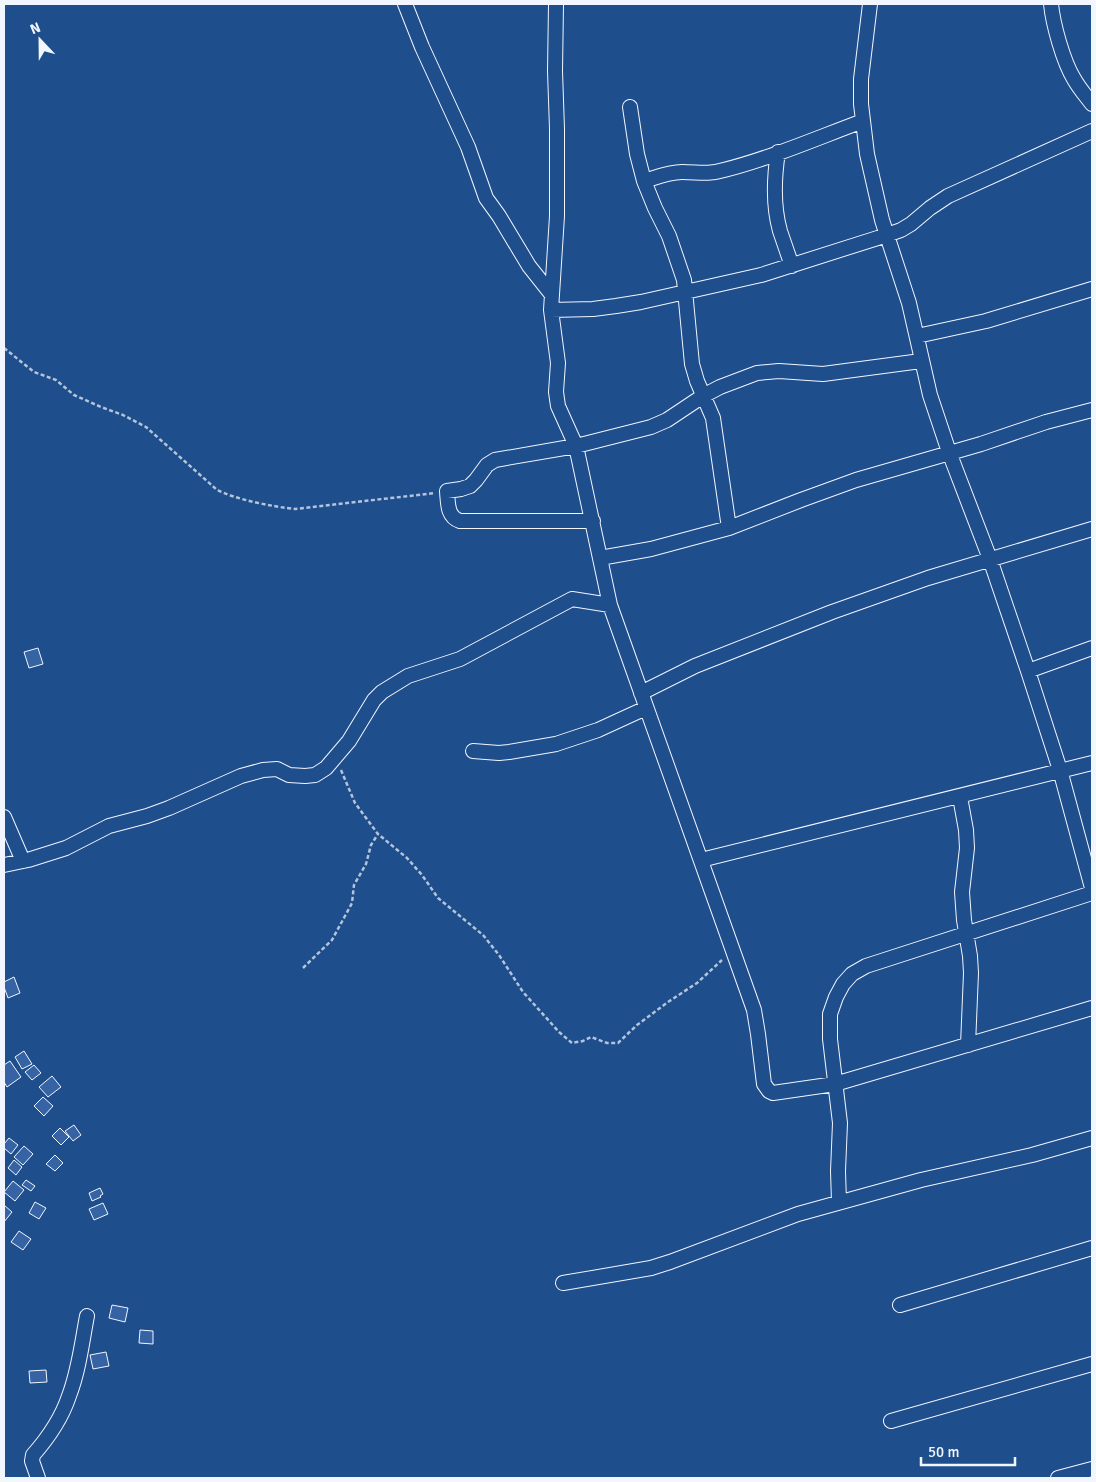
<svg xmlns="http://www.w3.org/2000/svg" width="1096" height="1482" viewBox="0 0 1096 1482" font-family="Signika,sans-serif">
  <rect width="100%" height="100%" fill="#1f4e8c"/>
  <path fill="#3563a3" stroke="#f2f6ff" d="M 38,648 L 43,664 L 29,668 L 24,652 Z
    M 14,977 L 20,993 L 8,998 L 4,987 L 4,982 Z
    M 24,1051 L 32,1064 L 22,1069 L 15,1057 Z
    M 10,1061 L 21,1077 L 7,1087 L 4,1082 L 4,1065 Z
    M 34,1065 L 41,1073 L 32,1080 L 25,1072 Z
    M 52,1076 L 61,1087 L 48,1097 L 39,1087 Z
    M 43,1097 L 53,1106 L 44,1116 L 34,1106 Z
    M 74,1125 L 81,1135 L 73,1141 L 65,1131 Z
    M 60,1128 L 69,1137 L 61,1145 L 52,1136 Z
    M 9,1138 L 18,1145 L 11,1154 L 4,1148 L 4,1144 Z
    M 24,1146 L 33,1154 L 23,1165 L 14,1157 Z
    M 55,1155 L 63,1163 L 55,1171 L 46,1164 Z
    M 14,1160 L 22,1167 L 16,1175 L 8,1168 Z
    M 26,1180 L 35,1186 L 31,1191 L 22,1185 Z
    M 13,1181 L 24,1190 L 15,1201 L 4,1192 Z
    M 100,1188 L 103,1194 L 100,1196 L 101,1197 L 92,1201 L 89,1193 Z
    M 35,1202 L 46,1208 L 39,1219 L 29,1213 Z
    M 103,1203 L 108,1214 L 94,1220 L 89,1209 Z
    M 4,1205 L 12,1212 L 4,1222 Z
    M 19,1231 L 31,1239 L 23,1250 L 11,1242 Z
    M 112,1305 L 128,1308 L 125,1322 L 109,1318 Z
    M 140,1330 L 153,1331 L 153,1344 L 139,1343 Z
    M 106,1352 L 109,1366 L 93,1369 L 90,1355 Z
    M 46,1370 L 47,1382 L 30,1383 L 29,1371 Z"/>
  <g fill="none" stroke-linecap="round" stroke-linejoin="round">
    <defs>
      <path id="minor" d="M 405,4 L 422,47 L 468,147 L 486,198 L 499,216 L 529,266 L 552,295
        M 556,4 L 555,71 L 557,129 L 557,216 L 551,310 L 558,363 L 556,392 L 558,406 L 576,446 L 610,605 L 754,1010 L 758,1034 L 764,1084 L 769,1091 L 773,1093 L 835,1084 L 1092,1008
        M 870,4 L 861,79 L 861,104 L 867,154 L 882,220 L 909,303 L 930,395 L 949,452 L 990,559 L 1028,671 L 1060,770 L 1092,888
        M 1051,4 C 1053,24 1063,61 1074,79 C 1079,88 1086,96 1092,104
        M 630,107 L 637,154 L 644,181 L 655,208 L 669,236 L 684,280 L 692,364 L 697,381 L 713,418 L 729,528
        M 778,152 C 774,178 773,206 780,231 C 784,243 788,254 792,266
        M 644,181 C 657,177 669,172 682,172 C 699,172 706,175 724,170 C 771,158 817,138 863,121
        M 551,310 L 593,309 L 616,306 L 641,302 L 761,275 L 887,235 L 901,230 L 911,224 L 930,208 L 948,196 L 1092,131
        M 917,336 L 986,321 L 1092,289
        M 593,521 L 460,521 C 447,517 448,503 447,491 L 461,489 L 470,486 L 476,480 L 487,465 L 495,460 L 576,446 L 651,427 L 667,420 L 703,396 L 720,387 L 757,373 L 779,371 L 823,374 L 921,361
        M 600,558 L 651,549 L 729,528 L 801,500 L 856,480 L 981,444 L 1046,422 L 1092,410
        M 1028,671 L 1092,648
        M 641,693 L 695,666 L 832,612 L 928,578 L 1092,529
        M 473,751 L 499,753 L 509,752 L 556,744 L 598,730 L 646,708
        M 960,797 L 966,830 L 967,848 L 962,892 L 964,920 L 970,956 L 971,973 L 968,1045
        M 4,817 L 23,861
        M 701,860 L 1092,763
        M 4,865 L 28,860 L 66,848 L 109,826 L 147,816 L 169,808 L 241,776 L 263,770 L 277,769 L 289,775 L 305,776 L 315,775 L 326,768 L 349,741 L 374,700 L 382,692 L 408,676 L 460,659 L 572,599 L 610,605
        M 839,1202 L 838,1171 L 840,1123 L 830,1039 L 830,1014 L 836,997 L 843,984 L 852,974 L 866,966 L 1092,893
        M 563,1283 L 651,1268 L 670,1262 L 798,1214 L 921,1180 L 1032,1155 L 1092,1138
        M 900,1305 L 1092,1248
        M 891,1421 L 1092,1364
        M 38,1478 L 32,1461 L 33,1455 C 48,1438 62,1417 69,1396 C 79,1370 82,1342 87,1316
        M 1058,1478 L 1092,1469"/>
    </defs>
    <use href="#minor" stroke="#f2f6ff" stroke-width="16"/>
    <path stroke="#b3c4dc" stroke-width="2.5" stroke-dasharray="4 2.5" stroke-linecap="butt" d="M 4,348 L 34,372 L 56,380 L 74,395 L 101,407 L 123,415 L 146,427 L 216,489 C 232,499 275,507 295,509 L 435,493
      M 341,770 L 355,803 L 378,834 L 407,858 L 422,875 L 438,898 L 483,935 L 499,955 L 523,992 L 559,1032 L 572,1043 L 583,1041 L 591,1037 L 607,1043 L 618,1043 L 637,1025 L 668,1002 L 697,983 L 722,960
      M 303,968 L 332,940 L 352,903 L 354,885 L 366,864 L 371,845 L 378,834"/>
    <use href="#minor" stroke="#1f4e8c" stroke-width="14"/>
  </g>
  <rect width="1096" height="1482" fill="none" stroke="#f2f6ff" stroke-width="10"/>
  <g transform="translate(40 40) rotate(338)" stroke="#1f4e8c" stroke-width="4" paint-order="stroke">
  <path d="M0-4L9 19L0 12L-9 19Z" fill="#f2f6ff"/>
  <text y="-8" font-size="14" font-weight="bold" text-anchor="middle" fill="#f2f6ff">N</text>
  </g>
  <path d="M921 1457v8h94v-8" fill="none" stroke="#f2f6ff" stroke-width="2.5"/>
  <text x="928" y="1457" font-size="15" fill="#f2f6ff" stroke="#1f4e8c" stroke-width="4" paint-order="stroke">50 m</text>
</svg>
